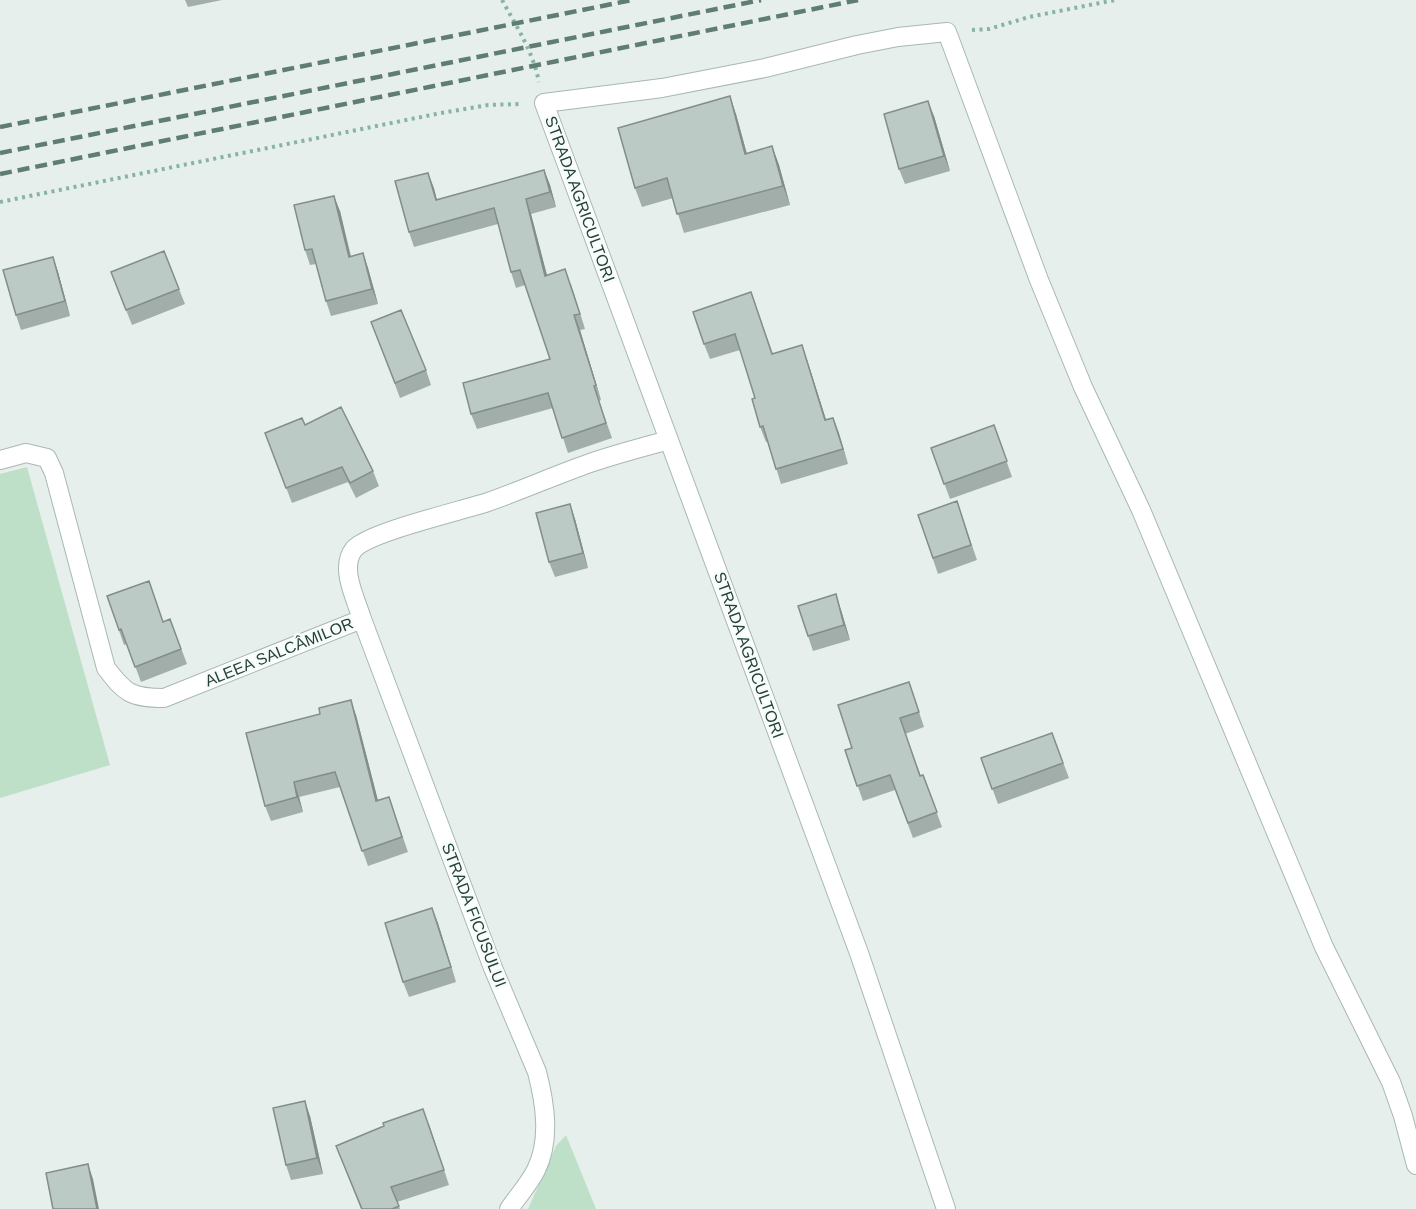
<svg xmlns="http://www.w3.org/2000/svg" width="1416" height="1209" viewBox="0 0 1416 1209" font-family="Helvetica,sans-serif">
  <rect width="100%" height="100%" fill="#e6efeb"/>
  <path fill="#bfe0c8" d="M 27,467 L 110,765 L 0,798 L 0,474 Z
    M 566,1135 L 596,1209 L 528,1209 L 556,1146 Z"/>
  <g fill="none" stroke-linecap="round" stroke-linejoin="round">
    <defs>
      <path id="street" d="M 0,460 L 26,453 L 47,458 L 54,473 L 106,668 C 125,693 131,698 164,698 L 362,619
        M 509,1209 C 518,1196 529,1184 536,1170 C 551,1140 545,1103 537,1072 L 493,968 L 362,619 C 356,599 339,568 354,549 C 369,532 461,511 488,502 C 522,490 556,475 590,463 C 616,454 643,447 669,440
        M 946,1209 L 859,953 L 544,103 L 662,88 L 765,68 L 857,45 L 898,37 L 947,32 L 1039,280 L 1083,387 L 1141,510 L 1324,947 L 1391,1082 L 1403,1116 L 1416,1165"/>
    </defs>
    <use href="#street" stroke="#a8b8b2" stroke-width="20"/>
    <path stroke="#86b3a5" stroke-width="4" stroke-dasharray="3 4.5" stroke-linecap="butt" d="M 502,0 C 517,27 533,52 539,82
      M 972,30 L 989,29 L 1029,17 L 1115,0
      M 0,202 L 441,113 L 488,105 L 521,104"/>
    <use href="#street" stroke="#fff" stroke-width="18"/>
    <path stroke="#5f7d75" stroke-width="4.5" stroke-dasharray="12 6" stroke-linecap="butt" d="M 0,127 L 632,0
      M 0,153 L 761,0
      M 0,174 L 858,0"/>
  </g>
  <path fill="#a1aea9" d="M 185,0 L 222,0 L 188,7 Z
    M 736,114 L 747,154 L 772,146 L 779,165 L 790,205 L 684,233 L 673,198 L 642,207 L 635,188 Z
    M 934,116 L 950,171 L 905,184 L 899,169 Z
    M 544,170 L 550,185 L 556,207 L 531,214 L 547,275 L 571,284 L 585,329 L 580,330 L 601,400 L 599,401 L 612,438 L 568,453 L 553,408 L 477,429 L 471,414 L 550,359 L 525,285 L 516,288 L 511,272 L 498,224 L 414,247 L 409,232 L 428,173 L 437,200 Z
    M 340,211 L 351,256 L 363,253 L 368,268 L 378,304 L 331,316 L 326,301 L 316,264 L 310,265 L 305,250 Z
    M 53,257 L 58,272 L 70,316 L 21,330 L 16,315 Z
    M 111,272 L 179,289 L 185,304 L 132,325 Z
    M 751,292 L 773,354 L 807,360 L 826,420 L 833,418 L 848,464 L 781,484 L 768,442 L 766,442 L 760,427 L 755,398 L 740,350 L 710,359 L 704,344 Z
    M 377,337 L 426,370 L 431,385 L 400,398 Z
    M 305,425 L 373,471 L 379,486 L 356,498 L 348,482 L 292,503 L 265,433 Z
    M 994,425 L 1012,477 L 950,499 L 931,448 Z
    M 957,501 L 977,560 L 938,574 L 918,515 Z
    M 575,519 L 588,568 L 555,577 L 549,562 Z
    M 107,596 L 163,622 L 170,619 L 187,664 L 141,682 L 127,644 L 124,645 Z
    M 841,610 L 850,640 L 813,651 L 808,636 Z
    M 909,682 L 924,727 L 905,734 L 921,776 L 923,775 L 942,827 L 913,838 L 895,790 L 863,801 L 845,750 L 852,748 Z
    M 320,714 L 356,715 L 378,801 L 389,797 L 408,852 L 368,866 L 340,787 L 299,797 L 303,812 L 271,821 L 265,806 Z
    M 1052,733 L 1069,778 L 998,804 L 981,758 Z
    M 432,908 L 456,982 L 409,997 L 403,982 Z
    M 310,1116 L 323,1174 L 291,1180 L 286,1165 Z
    M 429,1124 L 449,1185 L 397,1202 L 400,1209 L 361,1209 L 336,1146 Z"/>
  <path fill="#838d89" d="M 730,96 L 736,114 L 752,173 L 745,154 Z
    M 928,101 L 934,116 L 950,171 L 944,156 Z
    M 772,146 L 779,165 L 790,205 L 783,186 Z
    M 544,170 L 550,185 L 556,207 L 550,192 Z
    M 428,173 L 434,188 L 441,216 L 436,200 Z
    M 334,196 L 340,211 L 354,272 L 349,257 Z
    M 526,199 L 531,214 L 551,291 L 545,276 Z
    M 363,253 L 368,268 L 378,304 L 372,289 Z
    M 53,257 L 58,272 L 70,316 L 65,301 Z
    M 574,315 L 580,330 L 601,400 L 596,385 Z
    M 802,345 L 807,360 L 831,435 L 825,420 Z
    M 833,418 L 839,433 L 848,464 L 843,449 Z
    M 570,504 L 575,519 L 588,568 L 583,553 Z
    M 836,594 L 841,610 L 850,640 L 844,625 Z
    M 351,700 L 356,715 L 382,816 L 376,801 Z
    M 294,782 L 299,797 L 303,812 L 297,797 Z
    M 432,908 L 438,923 L 456,982 L 451,967 Z
    M 305,1101 L 310,1116 L 323,1174 L 317,1158 Z
    M 88,1164 L 93,1179 L 99,1209 L 97,1209 Z"/>
  <path fill="#bbcac4" stroke="#838d89" stroke-width="1.5" d="M 730,96 L 745,154 L 772,146 L 783,186 L 677,214 L 667,178 L 635,188 L 618,128 Z
    M 928,101 L 944,156 L 899,169 L 884,114 Z
    M 544,170 L 550,192 L 526,199 L 545,276 L 565,269 L 580,314 L 574,315 L 596,385 L 594,386 L 606,423 L 562,438 L 548,393 L 471,414 L 463,383 L 550,359 L 520,270 L 511,272 L 494,208 L 409,232 L 395,181 L 428,173 L 436,200 Z
    M 334,196 L 349,257 L 363,253 L 372,289 L 326,301 L 312,249 L 305,250 L 294,205 Z
    M 164,251 L 179,289 L 126,310 L 111,272 Z
    M 53,257 L 65,301 L 16,315 L 3,270 Z
    M 751,292 L 772,354 L 802,345 L 825,420 L 833,418 L 843,449 L 776,469 L 763,426 L 760,427 L 752,399 L 755,398 L 735,334 L 704,344 L 693,312 Z
    M 401,310 L 426,370 L 395,383 L 371,322 Z
    M 341,407 L 373,471 L 350,483 L 342,467 L 286,488 L 265,433 L 302,418 L 305,425 Z
    M 994,425 L 1007,461 L 944,484 L 931,448 Z
    M 957,501 L 971,545 L 933,558 L 918,515 Z
    M 570,504 L 583,553 L 549,562 L 536,513 Z
    M 149,581 L 163,622 L 170,619 L 181,649 L 135,667 L 121,629 L 119,630 L 107,596 Z
    M 836,594 L 844,625 L 808,636 L 798,606 Z
    M 909,682 L 919,712 L 900,718 L 920,776 L 923,775 L 937,812 L 908,823 L 890,775 L 857,786 L 845,750 L 852,748 L 838,705 Z
    M 351,700 L 376,801 L 389,797 L 402,837 L 362,851 L 335,772 L 294,782 L 297,797 L 265,806 L 246,733 L 320,714 L 319,708 Z
    M 1052,733 L 1063,763 L 992,789 L 981,758 Z
    M 432,908 L 451,967 L 403,982 L 385,923 Z
    M 305,1101 L 317,1158 L 286,1165 L 273,1108 Z
    M 423,1109 L 444,1170 L 391,1187 L 399,1206 L 392,1209 L 362,1209 L 336,1146 L 384,1126 L 383,1123 Z
    M 88,1164 L 97,1209 L 53,1209 L 46,1173 Z"/>
  <g text-anchor="middle" dominant-baseline="central" stroke-width="5" stroke-linejoin="round" paint-order="stroke">
    <g font-size="16" fill="#24423a" stroke="#f7fbf9">
      <text transform="translate(580 199) rotate(70)">STRADA AGRICULTORI</text>
      <text transform="translate(279 652) rotate(-22)">ALEEA SALCÂMILOR</text>
      <text transform="translate(749 655) rotate(70)">STRADA AGRICULTORI</text>
      <text transform="translate(474 915) rotate(69)">STRADA FICUSULUI</text>
    </g>
  </g>
</svg>
